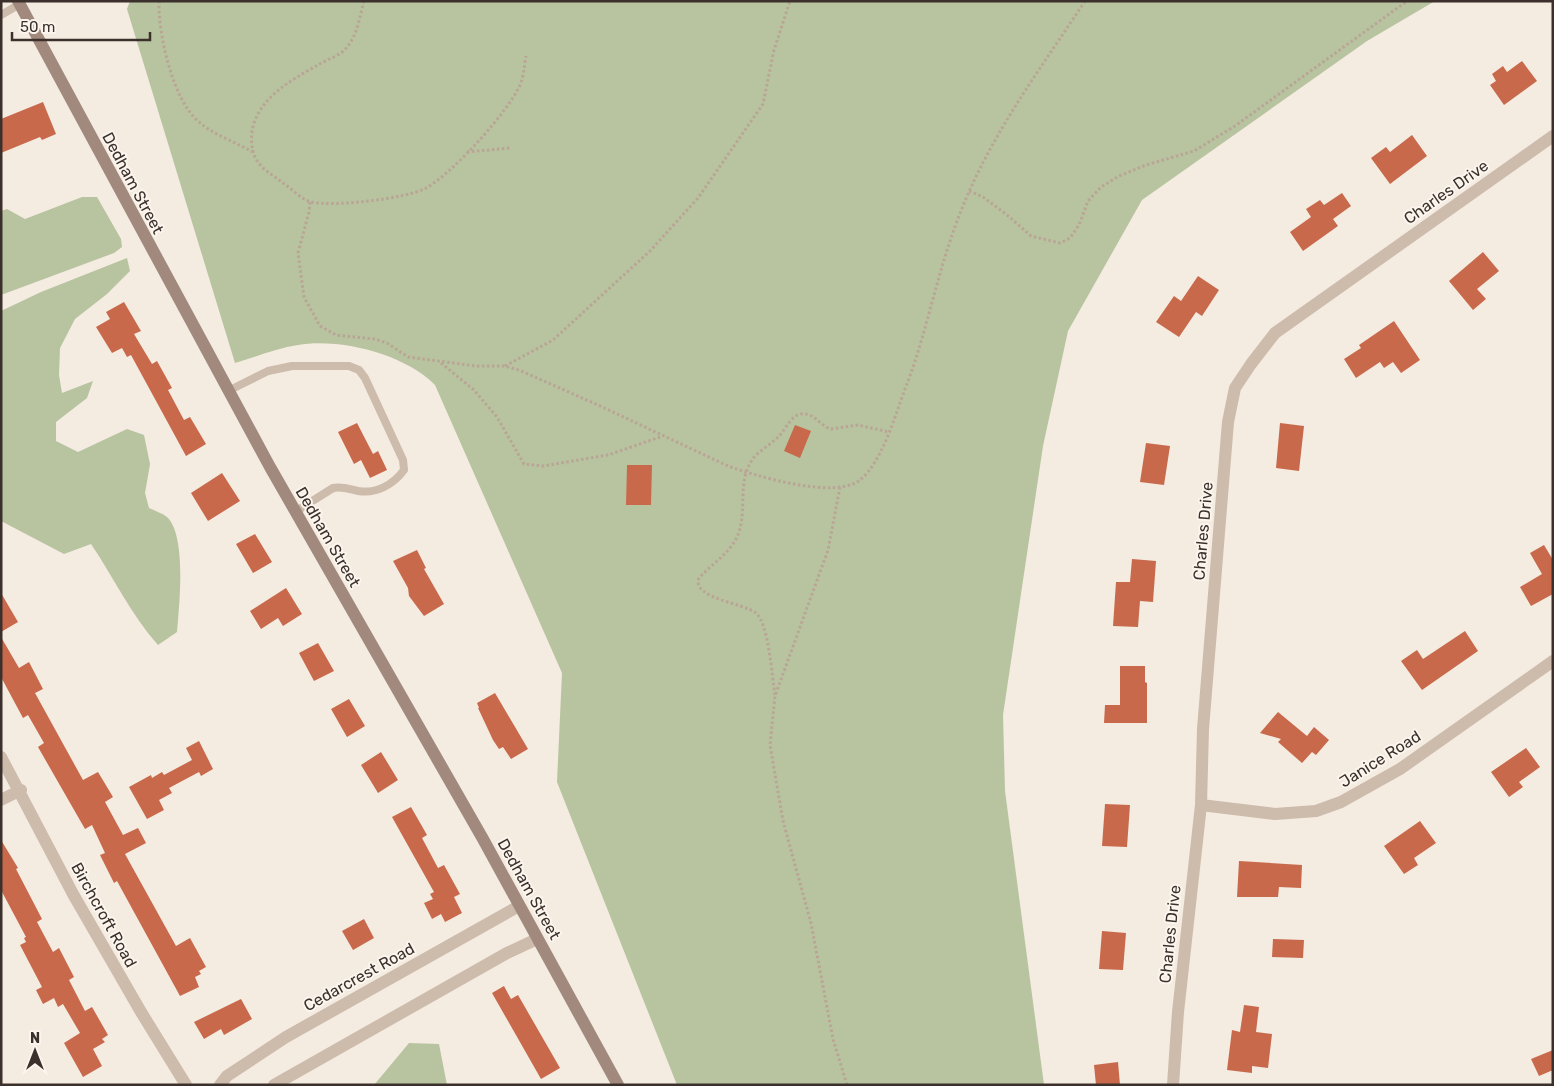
<svg xmlns="http://www.w3.org/2000/svg" width="1554" height="1086" viewBox="0 0 1554 1086" font-family="Rubik,sans-serif">
  <rect width="100%" height="100%" fill="#f4ebe1"/>
  <path fill="#b8c4a0" d="M 130,1 L 1435,1 L 1367,41 L 1142,200 L 1068,331 L 1043,446 L 1003,715 L 1005,791 L 1044,1085 L 677,1085 L 557,782 L 562,673 L 435,385 C 404,354 341,338 298,345 C 277,348 256,357 235,363 L 127,9 Z
    M 82,197 L 97,197 L 121,239 L 122,247 L 114,253 L 1,295 L 1,211 L 7,209 L 25,219 Z
    M 127,258 L 130,271 L 107,294 L 75,319 L 60,348 L 59,375 L 62,393 L 93,381 L 87,398 L 56,422 L 56,441 L 78,452 L 127,429 L 144,435 L 150,464 L 145,493 L 149,508 C 155,511 162,513 167,517 C 187,536 179,606 177,632 L 158,645 C 131,615 114,578 91,544 L 64,554 L 1,521 L 1,311 L 41,292 Z
    M 409,1043 L 439,1044 L 447,1085 L 374,1085 Z"/>
  <path fill="#c8694b" d="M 1522,61 L 1537,81 L 1504,105 L 1490,85 L 1496,81 L 1492,74 L 1503,66 L 1507,72 Z
    M 43,102 L 56,134 L 42,140 L 40,137 L 1,153 L 1,119 Z
    M 1412,135 L 1427,156 L 1390,184 L 1371,158 L 1386,147 L 1390,152 Z
    M 1342,193 L 1351,206 L 1333,219 L 1338,226 L 1303,251 L 1290,232 L 1311,217 L 1306,209 L 1320,200 L 1324,205 Z
    M 1483,252 L 1499,271 L 1477,289 L 1486,299 L 1473,310 L 1449,281 Z
    M 1198,276 L 1219,290 L 1202,316 L 1196,312 L 1179,337 L 1156,322 L 1174,296 L 1181,301 Z
    M 124,302 L 141,331 L 134,334 L 152,364 L 157,361 L 172,388 L 168,390 L 184,420 L 190,417 L 206,444 L 186,456 L 131,355 L 127,357 L 122,348 L 112,353 L 96,327 L 110,319 L 106,312 Z
    M 1394,321 L 1420,360 L 1401,373 L 1393,362 L 1384,368 L 1380,362 L 1356,378 L 1344,359 L 1361,348 L 1359,345 Z
    M 357,423 L 373,454 L 378,451 L 387,470 L 370,478 L 361,460 L 354,464 L 338,432 Z
    M 1280,423 L 1304,426 L 1299,471 L 1276,468 Z
    M 795,425 L 811,431 L 800,458 L 784,451 Z
    M 1146,443 L 1170,446 L 1164,485 L 1140,482 Z
    M 627,465 L 652,465 L 651,505 L 626,505 Z
    M 222,473 L 240,501 L 208,521 L 191,493 Z
    M 255,534 L 272,562 L 253,573 L 236,544 Z
    M 1544,545 L 1553,560 L 1553,594 L 1531,606 L 1520,587 L 1542,574 L 1530,553 Z
    M 417,550 L 426,568 L 424,569 L 444,604 L 424,616 L 409,596 L 408,588 L 393,561 Z
    M 1132,559 L 1156,561 L 1153,602 L 1140,601 L 1138,627 L 1113,626 L 1116,582 L 1130,582 Z
    M 286,588 L 302,614 L 283,626 L 278,618 L 261,629 L 250,611 Z
    M 1,593 L 18,622 L 1,632 Z
    M 1465,631 L 1478,651 L 1422,690 L 1401,661 L 1417,650 L 1423,659 Z
    M 1,637 L 19,668 L 29,662 L 43,689 L 35,693 L 83,780 L 98,772 L 113,797 L 105,802 L 123,835 L 138,828 L 146,843 L 125,854 L 176,946 L 190,938 L 206,967 L 199,971 L 201,974 L 195,977 L 199,987 L 180,996 L 117,881 L 114,883 L 100,855 L 105,853 L 92,825 L 85,829 L 38,747 L 44,743 L 28,715 L 23,718 L 1,677 Z
    M 318,643 L 334,671 L 314,681 L 299,653 Z
    M 1120,666 L 1145,666 L 1145,682 L 1147,683 L 1147,723 L 1104,723 L 1105,705 L 1120,705 Z
    M 495,693 L 528,749 L 511,759 L 503,747 L 499,749 L 493,740 L 478,708 L 479,708 L 477,703 Z
    M 349,699 L 365,726 L 347,737 L 331,709 Z
    M 1278,712 L 1307,736 L 1314,727 L 1329,740 L 1316,755 L 1312,752 L 1302,763 L 1278,742 L 1281,739 L 1260,733 Z
    M 199,741 L 213,769 L 201,776 L 199,772 L 169,788 L 172,793 L 159,800 L 164,810 L 147,819 L 129,787 L 151,775 L 152,778 L 162,772 L 164,775 L 192,760 L 186,748 Z
    M 1526,748 L 1540,767 L 1519,782 L 1523,787 L 1509,797 L 1491,772 Z
    M 381,752 L 398,780 L 378,793 L 361,765 Z
    M 1105,804 L 1130,805 L 1127,847 L 1102,846 Z
    M 411,807 L 427,835 L 422,838 L 438,868 L 444,865 L 460,894 L 454,897 L 462,913 L 445,922 L 441,914 L 432,919 L 424,903 L 433,899 L 430,894 L 434,892 L 392,817 Z
    M 1420,821 L 1436,843 L 1414,858 L 1418,865 L 1404,874 L 1384,846 Z
    M 1,840 L 18,868 L 16,869 L 42,919 L 37,922 L 53,952 L 59,948 L 74,977 L 69,980 L 85,1011 L 92,1007 L 108,1035 L 102,1039 L 105,1042 L 93,1049 L 102,1066 L 83,1077 L 64,1043 L 80,1033 L 63,1004 L 58,1007 L 54,998 L 43,1004 L 36,990 L 42,987 L 20,945 L 26,942 L 24,938 L 26,937 L 1,890 Z
    M 1239,861 L 1302,865 L 1301,888 L 1279,887 L 1278,897 L 1237,897 Z
    M 364,919 L 374,938 L 353,950 L 342,931 Z
    M 1102,931 L 1126,933 L 1123,970 L 1099,969 Z
    M 1273,939 L 1304,940 L 1303,958 L 1272,957 Z
    M 504,986 L 511,999 L 518,995 L 560,1068 L 541,1079 L 492,993 Z
    M 241,999 L 252,1019 L 224,1035 L 221,1029 L 204,1039 L 194,1022 Z
    M 1244,1005 L 1259,1007 L 1256,1032 L 1272,1034 L 1268,1068 L 1252,1066 L 1252,1073 L 1227,1070 L 1232,1030 L 1240,1032 Z
    M 1553,1050 L 1553,1070 L 1539,1076 L 1531,1059 Z
    M 1118,1062 L 1120,1085 L 1096,1085 L 1094,1065 Z"/>
  <g fill="none" stroke-linecap="round" stroke-linejoin="round">
    <path stroke="#b9a596" stroke-width="3" stroke-dasharray="2.5 2.5" stroke-linecap="butt" d="M 159,1 C 158,34 173,101 199,122 C 214,135 235,142 253,152
      M 364,1 C 360,16 357,36 347,47 C 341,56 327,59 318,65 C 287,82 243,107 253,151 C 256,166 271,174 283,183 C 291,188 302,200 311,202 C 334,207 405,199 426,188 C 451,175 509,111 520,85 C 524,76 524,66 526,56
      M 467,152 L 510,148
      M 969,191 L 983,197 L 1006,214 L 1031,236 L 1060,243 L 1070,238 L 1079,225 L 1088,201 L 1101,187 L 1119,176 L 1146,165 L 1194,151 L 1235,126 L 1407,1
      M 310,202 L 309,212 L 298,253 L 304,297 L 320,326 L 336,335 L 375,339 L 387,343 L 408,357 L 476,366 L 504,366 L 519,370 L 598,405 L 728,466 C 756,476 835,500 860,480 C 882,462 895,416 905,389 C 927,333 937,272 959,216 C 989,137 1039,71 1085,1
      M 441,363 L 474,390 L 497,417 L 524,464 L 543,466 L 608,455 L 663,436
      M 505,366 L 553,340 L 650,251 L 698,198 L 763,104 L 774,50 L 790,1
      M 840,487 L 828,550 L 775,696 L 770,745 L 783,821 L 811,923 L 833,1039 L 847,1085
      M 775,695 C 772,678 769,624 756,613 C 743,603 691,598 699,578 C 711,565 728,554 736,539 C 749,514 736,484 752,460 C 758,451 772,444 780,435 C 786,428 792,415 801,414 C 814,412 820,426 831,429 L 858,425 L 889,432"/>
    <path stroke="#cdbbac" stroke-width="8" d="M 1,15 L 20,4
      M 228,391 L 268,371 L 292,366 L 349,366 L 359,370 L 365,378 L 403,460 L 404,470 C 393,485 376,494 358,491 C 349,489 342,486 333,488 L 295,512"/>
    <path stroke="#cdbbac" stroke-width="12" d="M 1,757 L 73,894 L 141,1012 L 186,1085
      M 1,800 L 21,790
      M 1201,805 L 1275,814 L 1316,811 L 1341,802 L 1400,769 L 1553,661
      M 220,1085 L 227,1076 L 286,1037 L 519,906
      M 274,1085 L 507,953 L 537,939
      M 1173,1085 L 1178,1012 L 1201,805 L 1203,729 L 1228,422 L 1235,388 L 1251,364 L 1275,333 L 1553,136"/>
    <path stroke="#a18a7d" stroke-width="12" d="M 18,1 L 270,467 L 483,839 L 618,1085"/>
  </g>
  <g text-anchor="middle" dominant-baseline="central" stroke-width="4" stroke-linejoin="round" paint-order="stroke">
    <g font-size="16" fill="#3b302b" stroke="#fbf5ee">
      <text transform="translate(133 183) rotate(62)">Dedham Street</text>
      <text transform="translate(1446 192) rotate(-35)">Charles Drive</text>
      <text transform="translate(1203 531) rotate(-85)">Charles Drive</text>
      <text transform="translate(328 537) rotate(60)">Dedham Street</text>
      <text transform="translate(1380 759) rotate(-32)">Janice Road</text>
      <text transform="translate(529 889) rotate(61)">Dedham Street</text>
      <text transform="translate(104 915) rotate(61)">Birchcroft Road</text>
      <text transform="translate(1170 934) rotate(-84)">Charles Drive</text>
      <text transform="translate(359 977) rotate(-29)">Cedarcrest Road</text>
    </g>
  </g>
  <rect width="1554" height="1086" fill="none" stroke="#3b302b" stroke-width="5"/>
  <g transform="translate(35 1051)" stroke="#fbf5ee" stroke-width="4" paint-order="stroke">
  <path d="M0-4L9 19L0 12L-9 19Z" fill="#3b302b"/>
  <text y="-8" font-size="14" font-weight="bold" text-anchor="middle" fill="#3b302b">N</text>
  </g>
  <path d="M12 32v8h138v-8" fill="none" stroke="#3b302b" stroke-width="2.5"/>
  <text x="20" y="32" font-size="15" fill="#3b302b" stroke="#fbf5ee" stroke-width="4" paint-order="stroke">50 m</text>
</svg>
